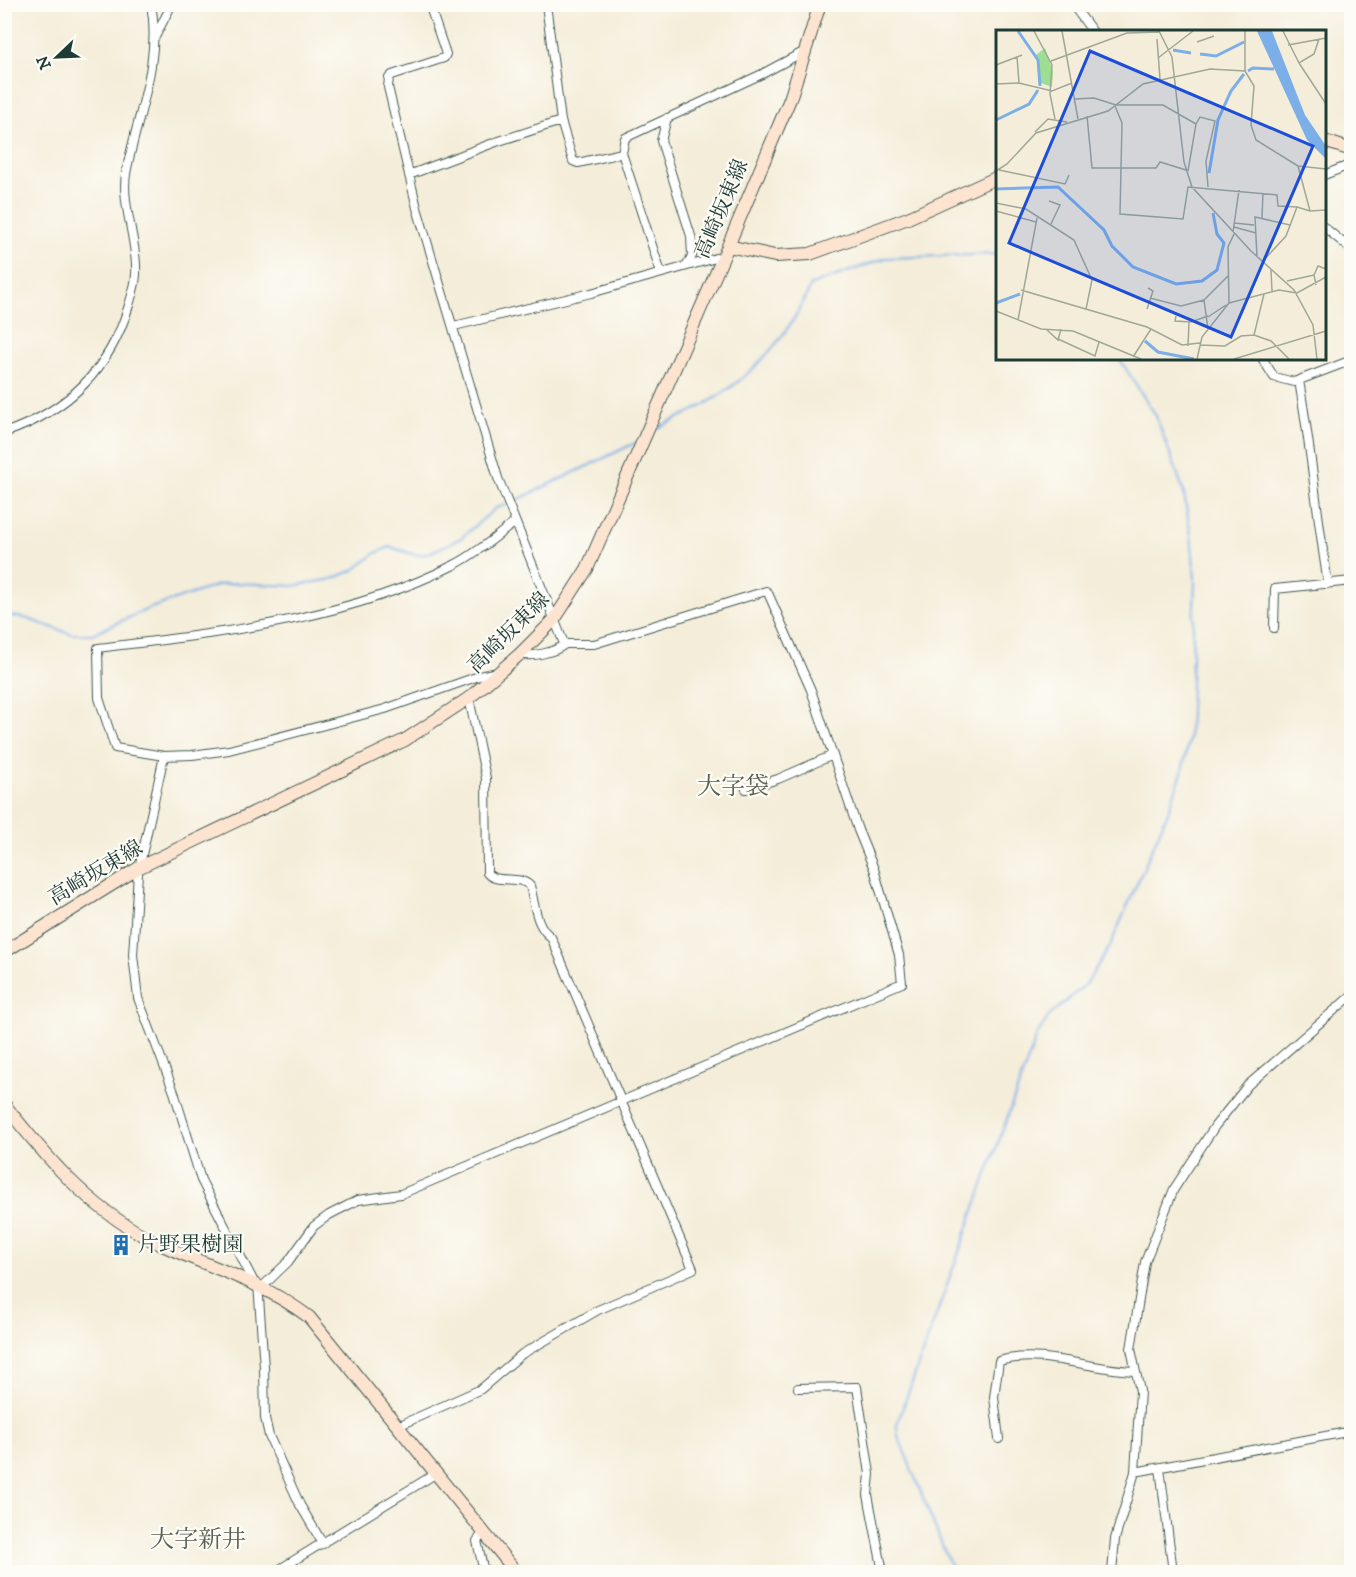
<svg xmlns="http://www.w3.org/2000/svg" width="1356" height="1577" viewBox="0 0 1356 1577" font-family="'IM FELL DW Pica','Noto Serif JP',serif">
  <rect width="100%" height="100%" fill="#fdfcf7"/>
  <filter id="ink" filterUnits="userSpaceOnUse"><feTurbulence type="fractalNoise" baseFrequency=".0167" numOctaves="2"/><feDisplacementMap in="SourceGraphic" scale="12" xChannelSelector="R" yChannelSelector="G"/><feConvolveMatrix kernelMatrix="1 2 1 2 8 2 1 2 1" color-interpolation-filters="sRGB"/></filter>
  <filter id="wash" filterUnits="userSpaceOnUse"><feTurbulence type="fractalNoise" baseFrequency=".008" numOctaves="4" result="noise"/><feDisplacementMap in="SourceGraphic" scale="24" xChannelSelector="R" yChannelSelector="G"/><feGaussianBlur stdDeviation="1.35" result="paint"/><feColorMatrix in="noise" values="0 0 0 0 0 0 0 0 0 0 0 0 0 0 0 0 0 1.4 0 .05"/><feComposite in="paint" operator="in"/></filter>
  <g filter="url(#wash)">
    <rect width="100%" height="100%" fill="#f4edd9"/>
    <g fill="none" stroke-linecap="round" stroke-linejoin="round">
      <path stroke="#7caee8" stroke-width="2" d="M 658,428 C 673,420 690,413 704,405 C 751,378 790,336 811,285 L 886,258 L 998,254
        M 511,503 L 635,443
        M 4,615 L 25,618 L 71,634 L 92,634 L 148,609 L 218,585 L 235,583 L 293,586 L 332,579 L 354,570 L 376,553 L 390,547 L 416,555 L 427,554 L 461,538 L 496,508 L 506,505
        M 953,1572 L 897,1433 L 897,1424 L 1037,1035 L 1049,1016 L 1086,984 L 1110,946 L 1168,812 L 1182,772 L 1189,738 L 1195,579 L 1191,535 L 1183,489 L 1156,416 L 1119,358"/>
    </g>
  </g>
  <g filter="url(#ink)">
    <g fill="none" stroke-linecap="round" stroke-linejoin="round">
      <defs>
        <path id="street" d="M 546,4 L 561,121 L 573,161 L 578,163 L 622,153
          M 1072,4 L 1093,32
          M 155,37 L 172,4
          M 667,118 L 661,141 L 691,236 L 692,256 L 687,265
          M 409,175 L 496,142 L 561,121
          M 1324,175 L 1352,164
          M 1324,227 L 1352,250
          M 661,273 L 622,153 L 625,138 L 762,74 L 805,51
          M 454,326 L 591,293 L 723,256
          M 1262,358 L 1274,377 L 1294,382 L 1352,360
          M 1299,381 C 1311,448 1317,516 1328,584
          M 4,433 C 68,411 110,370 129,305 C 132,295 136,284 136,274 C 138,242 121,205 126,174 C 136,118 162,62 151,4
          M 1274,628 L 1275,589 L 1352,581
          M 520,654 C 531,658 556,652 565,644
          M 498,672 L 479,676 L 385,709 L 229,750 L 192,755 L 164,756 L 115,748 L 99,698 L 98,648 C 218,633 344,621 454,565 C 476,554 495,537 514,523
          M 164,756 L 138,873 L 133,955 L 138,998 L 174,1092 L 201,1180 L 254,1282
          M 746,789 L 778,779 L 833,755
          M 258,1284 L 264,1367 L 265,1418 L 269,1436 L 300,1505 L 323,1544
          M 263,1286 L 288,1262 L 314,1226 L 329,1215 L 358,1200 L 401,1194 L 902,983 L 899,955 L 874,869 L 858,830 L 811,690 L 768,593 L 766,591 L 594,644 L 565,644 L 563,641 L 498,478 L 417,208 L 388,87 L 389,78 L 392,75 L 444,58 L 446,54 L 429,4
          M 798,1388 L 857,1387 L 870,1474 L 868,1495 L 883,1572
          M 398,1426 L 481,1389 L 522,1354 L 598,1310 L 693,1269 L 551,937 C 535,926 535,903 530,886 C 519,874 497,885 487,873 L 486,778 L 469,698
          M 999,1439 L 994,1397 L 999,1361 C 1043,1349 1090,1370 1135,1371
          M 1160,1468 L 1173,1572
          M 1135,1472 L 1352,1431
          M 484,1532 L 477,1541 L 484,1572
          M 275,1572 L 435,1474
          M 1112,1572 L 1115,1539 L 1135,1472 L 1140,1391 L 1131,1349 L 1145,1262 L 1174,1189 L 1215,1126 L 1248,1085 L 1352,995"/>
        <path id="secondary" d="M 1324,141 L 1352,150
          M 728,246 L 775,256 L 810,254 L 908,218 L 998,177
          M 4,952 L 140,867 L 405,740 L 469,698 L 520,654 L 554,620 L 587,569 L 728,246 L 790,99 L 820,4
          M 4,1104 C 45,1156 87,1206 146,1237 C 204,1267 256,1277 309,1317 L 516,1572"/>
      </defs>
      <use href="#street" stroke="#3f574d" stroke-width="10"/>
      <use href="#secondary" stroke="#3f574d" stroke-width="14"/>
      <use href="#street" stroke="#fff" stroke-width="8"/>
      <use href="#secondary" stroke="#fde4d0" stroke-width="12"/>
    </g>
  </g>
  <defs>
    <symbol id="building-bare" viewBox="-9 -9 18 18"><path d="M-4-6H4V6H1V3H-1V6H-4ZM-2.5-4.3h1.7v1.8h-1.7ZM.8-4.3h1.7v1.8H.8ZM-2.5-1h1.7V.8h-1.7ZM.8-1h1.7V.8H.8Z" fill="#1f6fb2" stroke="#fdfcf7" stroke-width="2.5" paint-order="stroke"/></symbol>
  </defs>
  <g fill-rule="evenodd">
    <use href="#building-bare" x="106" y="1230" width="30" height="30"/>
  </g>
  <g text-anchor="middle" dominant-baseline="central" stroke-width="4.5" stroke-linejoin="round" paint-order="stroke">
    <g font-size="21" fill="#1f3d34" stroke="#fdfcf7">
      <text transform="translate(722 209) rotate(-67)">高崎坂東線</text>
      <text transform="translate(509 633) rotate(-45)">高崎坂東線</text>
      <text transform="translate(96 873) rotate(-31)">高崎坂東線</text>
    </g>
    <g font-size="21" fill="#1f3d34" stroke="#fdfcf7" text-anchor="start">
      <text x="138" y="1245">片野果樹園</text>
    </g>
    <g font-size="24" fill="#5a604f" stroke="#fdfcf7">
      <text x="733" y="787">大字袋</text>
      <text x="198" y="1540">大字新井</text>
    </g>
  </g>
  <g transform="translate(996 30)">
    <rect width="330" height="330" fill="#f4edd9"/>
    <path d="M 49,18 L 57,42 L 56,57 L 45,53 L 40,25 Z" fill="#9ede93"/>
    <path d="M 261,1 L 276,1 L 309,85 L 330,116 L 330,129 L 311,110 Z" fill="#7caee8"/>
    <path fill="none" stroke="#7caee8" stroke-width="3" d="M 22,1 L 42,30 L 44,56M 177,20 L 195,23M 204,24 L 220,26 L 248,12M 252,41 L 257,38 L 278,39M 0,90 L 33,74 L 42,60M 213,143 L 222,90 L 235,61 L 248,44M 0,159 L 62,157 L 108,200 L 116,216 L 137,237 L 180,254 L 206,251 L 221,240 L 228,213 L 221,204 L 217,183M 0,273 L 24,264M 149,311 L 162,322 L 198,329"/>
    <path fill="none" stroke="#9fa797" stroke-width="1.5" d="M 38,1 L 56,35 L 54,64 L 59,89M 66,1 L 82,89M 163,1 L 176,27 L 188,132 L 196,157 L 255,221 L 298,260 L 317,295 L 321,329M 249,1 L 249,41 L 258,56 L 255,95 L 260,110 L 302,136 L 330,139M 287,1 L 303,33 L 318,24 L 323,9M 161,9 L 164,49M 201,12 L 218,6M 292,15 L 330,8M 162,28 L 197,1M 55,31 L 131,3 L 164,2M 303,33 L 330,74M 0,35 L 21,27M 23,53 L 21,27 L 26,25M 0,54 L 23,53 L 56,61 L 76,53M 79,69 L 98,68 L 120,75M 120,75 L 167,75 L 200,94M 119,76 L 126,93 L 124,184 L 187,189 L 192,157 L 281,165 L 282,176 L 301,177M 91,86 L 96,138 L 160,138 L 164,132 L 190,140M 39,102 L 52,89 L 71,92M 302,136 L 314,181 L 330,180M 3,140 L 69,154 L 73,145M 0,141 L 11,134 L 40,103 L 112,81 L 147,54 L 214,39 L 249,41M 192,141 L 200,94 L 204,87 L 219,91 L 210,131 L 212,157M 53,171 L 64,175 L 55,194M 0,173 L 30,179 L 78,210 L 96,250 L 90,279M 0,181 L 40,192M 266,188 L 267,163M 238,193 L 258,195M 238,197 L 260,203M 237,202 L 243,160M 261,227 L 259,187 L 294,195M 267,231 L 290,206 L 301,177 L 314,181M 275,240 L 276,261M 291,251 L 318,245M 320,255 L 318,245 L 322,236 L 330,239M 25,260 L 151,297 L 186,315 L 204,313M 154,268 L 185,276 L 208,270 L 232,246M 208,270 L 212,299M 233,273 L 283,260 L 301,263 L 330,247M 151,279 L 157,261 L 152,258M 0,281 L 45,299 L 77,301 L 145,329M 180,286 L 179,291 L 195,292 L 212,286M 212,287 L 230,275M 22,290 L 41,188M 51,300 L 62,310 L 65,299M 258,305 L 268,264M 62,309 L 99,326 L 103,312M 204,315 L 229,316 L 245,306 L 258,305 L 275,311 L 293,329M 192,316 L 193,292M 137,327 L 155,299M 201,329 L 206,307 L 233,273 L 232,217 L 238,204M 238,329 L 330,301"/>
    <path fill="#1d4ed8" fill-opacity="0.15" stroke="#1d4ed8" stroke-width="3" d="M 94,21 L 317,116 L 235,307 L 13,213 Z"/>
    <rect width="330" height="330" fill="none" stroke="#1f3d34" stroke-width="3"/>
  </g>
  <rect width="1356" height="1577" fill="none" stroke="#fdfcf7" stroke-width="24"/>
  <g transform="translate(57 57) rotate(247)" stroke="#fdfcf7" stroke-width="4.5" paint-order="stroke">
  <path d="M0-4.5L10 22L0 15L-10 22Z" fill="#1f3d34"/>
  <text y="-9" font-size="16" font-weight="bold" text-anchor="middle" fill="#1f3d34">N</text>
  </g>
</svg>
